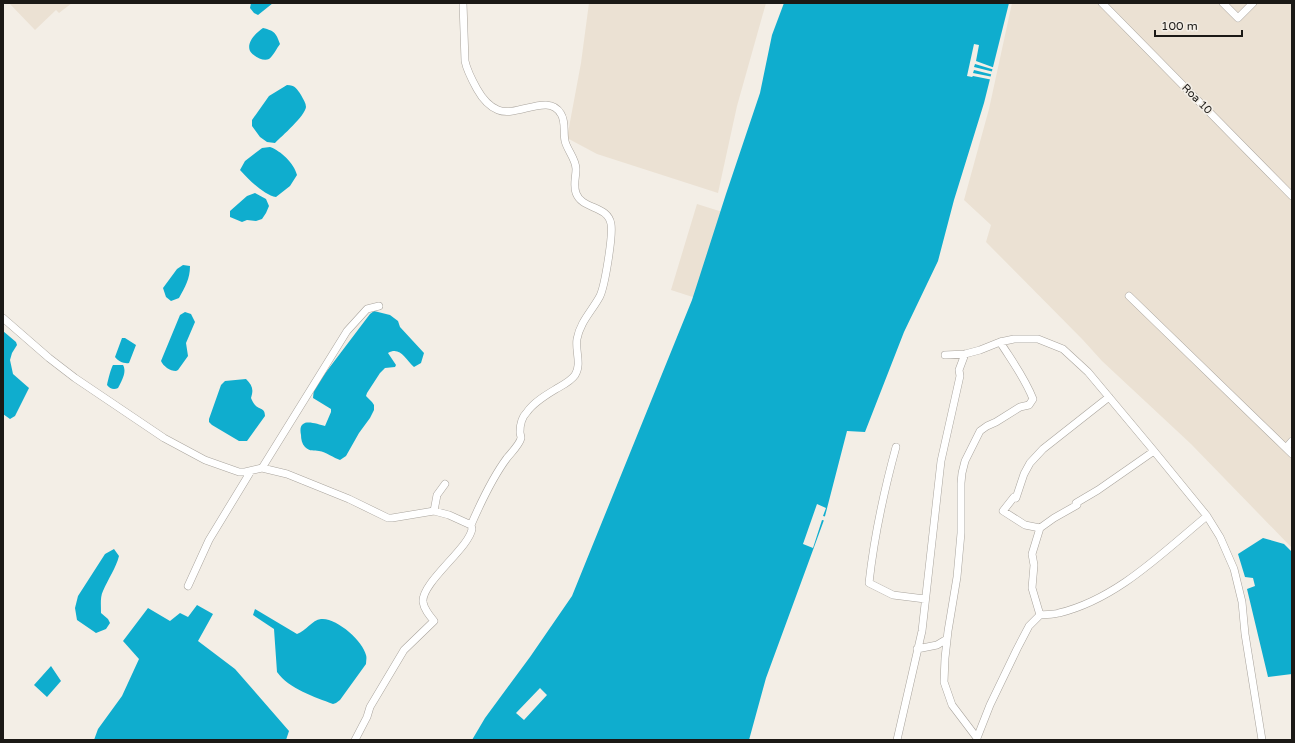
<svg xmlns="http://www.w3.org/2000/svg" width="1295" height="743" viewBox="0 0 1295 743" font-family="'Varela Round',sans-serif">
  <rect width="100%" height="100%" fill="#f3eee6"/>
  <path fill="#ebe1d3" d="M 9,3 L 72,3 L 59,13 L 56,10 L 35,30 Z
    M 589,3 L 766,3 L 737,106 L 718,193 L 597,154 L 567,138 L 581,63 Z
    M 1012,3 L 1292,3 L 1292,548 L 1191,444 L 1102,361 L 1083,340 L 986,242 L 991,225 L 964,200 L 989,109 Z
    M 697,204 L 732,215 L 705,301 L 671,290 Z"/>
  <path fill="#0fadce" d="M 251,3 L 273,3 L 258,15 L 254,13 L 250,8 Z
    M 784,3 L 1009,3 L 984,103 L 954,200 L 938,261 L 904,332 L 865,432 L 847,431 L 824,520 L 766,678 L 749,740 L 472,740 L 485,718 L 530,657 L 572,596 L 692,300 L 726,194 L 760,93 L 772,35 Z
    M 263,28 C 275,31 276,33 280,44 C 277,48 273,56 269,59 C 263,62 253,56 250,51 C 246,42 257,32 263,28 Z
    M 287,85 C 295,85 297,89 301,95 C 303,99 306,103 306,107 C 305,116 282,136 275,143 L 267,142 L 260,137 L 252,126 L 252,120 L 269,96 Z
    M 270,147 C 281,151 294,163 297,175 L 290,186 L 276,197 C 264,195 248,179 240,170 L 245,161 L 262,148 Z
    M 255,193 L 266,199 L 269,206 L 266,213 L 262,219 L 256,221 L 247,220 L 242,222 L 230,217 L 230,211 L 247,196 Z
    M 183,265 L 190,266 C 190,279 185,287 179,298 L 171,301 L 166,297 L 163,288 L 177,269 Z
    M 374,311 L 390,315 L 398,321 L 400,327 L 424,353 L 421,363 L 414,367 C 405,359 400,346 388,353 L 396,365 L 395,367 L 385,368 L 380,373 L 367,393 L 366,396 L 372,402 L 374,405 L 374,410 L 370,418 L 359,433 L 346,456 L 340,460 C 334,458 326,452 319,451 C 314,450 310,452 305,447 C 302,444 301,439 301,435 C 297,416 316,424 325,426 L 331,412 L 331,409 L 313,398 L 314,388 L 370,314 Z
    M 185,312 L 191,314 L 195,322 L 186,343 L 188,356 L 178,370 L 176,371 C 170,371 163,366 161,361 L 180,315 Z
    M 3,331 L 16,342 L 17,345 L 12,353 L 10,360 L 13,374 L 29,388 L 15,416 L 10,419 L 3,414 Z
    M 122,338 L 125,338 L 136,345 L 129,363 C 124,364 118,361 115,357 Z
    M 113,365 L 123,365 C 127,372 122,380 118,388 C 114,390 110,389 107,385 C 108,380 111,368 113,365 Z
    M 246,379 C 252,385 254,389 251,398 C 252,400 253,403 255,405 C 259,410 265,407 265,416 L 247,441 L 239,441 L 212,425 L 209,422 L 209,419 L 221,385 L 225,381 Z
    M 1263,538 L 1284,544 L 1292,552 L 1292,674 L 1268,677 L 1247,589 L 1255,586 L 1253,578 L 1245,577 L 1238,554 Z
    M 114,549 L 119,556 C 116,568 108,579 103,591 C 100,597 101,605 101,613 L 108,619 L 110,623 L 106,629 L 96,633 L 77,620 L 75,608 L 78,596 L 105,554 Z
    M 197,605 L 213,614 L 198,641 L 235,669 L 289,731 L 286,740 L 94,740 L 98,729 L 122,696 L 139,659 L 123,641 L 148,608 L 170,621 L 180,613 L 188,617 Z
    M 255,609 L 297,634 C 306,631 312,620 321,619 C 336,617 363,641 366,655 C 367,658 366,661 366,664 L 340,700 L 336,703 L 333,704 C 315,697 289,689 277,672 L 274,629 L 253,615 Z
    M 51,666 L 61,681 L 47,697 L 34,685 Z"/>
  <path fill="#f3eee6" d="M 974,44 L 979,45 L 976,61 L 995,68 L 995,70 L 975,64 L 974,67 L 994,72 L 994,75 L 974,70 L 973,73 L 993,77 L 993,80 L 973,76 L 972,77 L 967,76 Z
    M 817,504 L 826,508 L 823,516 L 827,517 L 826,521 L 822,520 L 813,548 L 803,544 Z
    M 540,688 L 547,695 L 524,720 L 516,713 Z"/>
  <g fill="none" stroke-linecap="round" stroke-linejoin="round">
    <defs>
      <path id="street" d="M 463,3 L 465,61 C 467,71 472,80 477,89 C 482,98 488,106 498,110 C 517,118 549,92 561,114 C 566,122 563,132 565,141 C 567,150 576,159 576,169 C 576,178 573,184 576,193 C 582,210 608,205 611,224 C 613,236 605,285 600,296 C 592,311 580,322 577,339 C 575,351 582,364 575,375 C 571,381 563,385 556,389 C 546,395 534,402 527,412 C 522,417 520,425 520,432 C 520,434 521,436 521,438 C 520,444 511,453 507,458 C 492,478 481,502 471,525
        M 1102,3 L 1292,196
        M 1223,3 L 1238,18 L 1253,3
        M 1129,296 L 1292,454
        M 3,318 L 49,358 L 75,378 L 164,438 L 205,460 L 239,472 L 245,472 L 262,468 L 287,474 L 349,499 L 388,518 L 392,518 L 434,511 L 449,515 L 471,525 L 472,529 C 469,548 421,583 423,602 C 424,609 429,615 434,621 L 404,650 L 370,707 L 367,717 L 355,740
        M 945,355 L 965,354 L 980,350 L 1000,342 L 1014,339 L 1038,339 L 1063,349 L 1088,372 L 1154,451 L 1207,516 L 1220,537 L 1234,569 L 1242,602 L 1245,634 L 1262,740
        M 896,447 C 884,491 874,537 869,583 L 893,595 L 925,599
        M 1286,448 L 1292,441
        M 262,468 L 347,331 L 367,309 L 379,306
        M 434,511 L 437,495 L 445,484
        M 1040,528 L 1054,518 L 1077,505 L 1076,503 L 1098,490 L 1154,451
        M 188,586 L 209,540 L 251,471
        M 1040,615 L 1032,588 L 1034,565 L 1032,554 L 1040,528 L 1025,525 L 1003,511 L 1014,497 L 1016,498 L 1024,474 L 1030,463 L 1043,449 L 1109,397
        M 917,649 L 937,645 L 947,639
        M 977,738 L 990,705 L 1017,649 L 1029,626 L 1040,615 C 1046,614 1053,615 1059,613 C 1117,599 1162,553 1207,516
        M 897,740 L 922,631 L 941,461 L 960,376 L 959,370 L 965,354
        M 977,740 L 977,738 L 952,705 L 944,682 L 945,658 L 948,631 L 957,577 L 961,533 L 961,483 L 962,473 L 965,461 L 980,431 L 987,426 L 996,422 L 1020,407 L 1029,405 L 1033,399 C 1025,378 1012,361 1000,342"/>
    </defs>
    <use href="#street" stroke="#a9a49d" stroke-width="8"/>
    <use href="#street" stroke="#fff" stroke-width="7"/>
  </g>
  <g text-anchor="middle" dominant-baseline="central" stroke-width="3.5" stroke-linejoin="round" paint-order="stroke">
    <g font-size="11" fill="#1b1916" stroke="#f3eee6">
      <text transform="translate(1197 99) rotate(45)">Roa 10</text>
    </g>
  </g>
  <rect width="1295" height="743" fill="none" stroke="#1b1916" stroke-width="8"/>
  <path d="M1155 30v6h87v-6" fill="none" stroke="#1b1916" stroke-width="2"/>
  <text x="1161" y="30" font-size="12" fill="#1b1916" stroke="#f3eee6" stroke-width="3" paint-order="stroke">100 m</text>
</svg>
